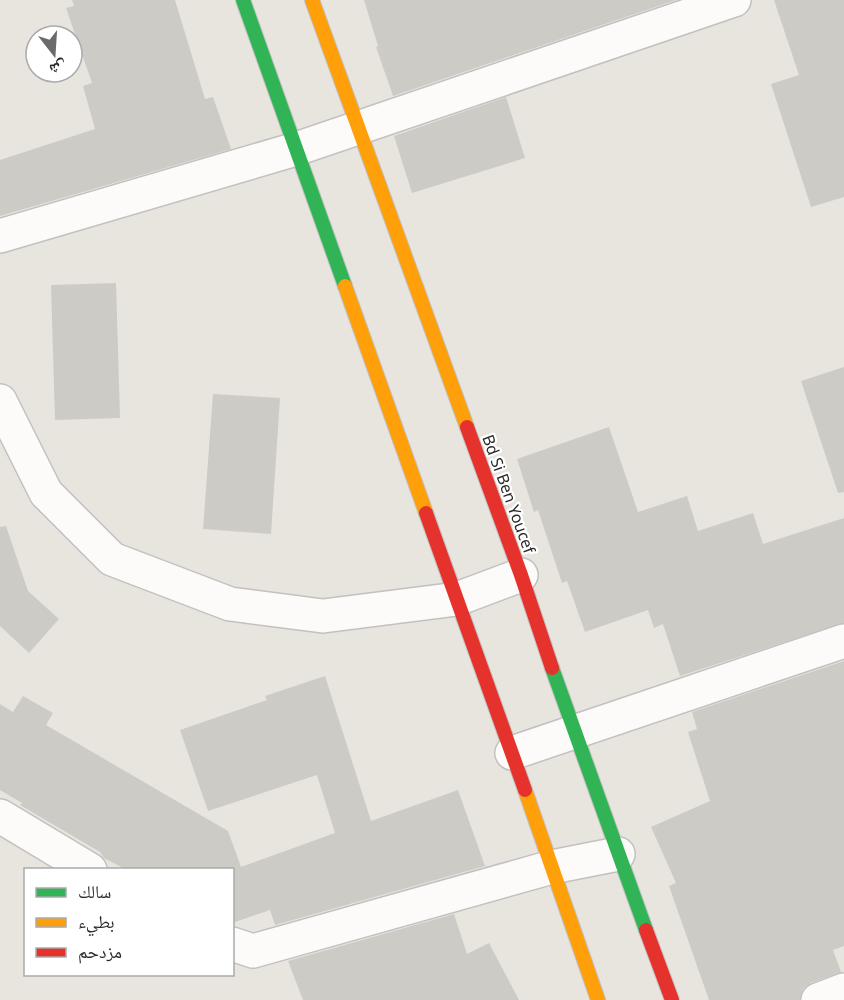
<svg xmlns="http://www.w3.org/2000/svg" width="844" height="1000" viewBox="0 0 844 1000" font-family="'Noto Sans','Noto Naskh Arabic',sans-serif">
  <rect width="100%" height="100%" fill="#e8e5df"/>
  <path fill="#cdcbc6" d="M 72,0 L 175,0 L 205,99 L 213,97 L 231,149 L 0,216 L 0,160 L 95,129 L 83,86 L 92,83 L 66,8 L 74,6 Z
    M 364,0 L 676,0 L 393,96 L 376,47 L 378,46 Z
    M 774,0 L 844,0 L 844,197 L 811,207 L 771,84 L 799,75 Z
    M 506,97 L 525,158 L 412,193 L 394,136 Z
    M 116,283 L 120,418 L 55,420 L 51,285 Z
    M 844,367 L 844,492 L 838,493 L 801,381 Z
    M 213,394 L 280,398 L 271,534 L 203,529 Z
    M 609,427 L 638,512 L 687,496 L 698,531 L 753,513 L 763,544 L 844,518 L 844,623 L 680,676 L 663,624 L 654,628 L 648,610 L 585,632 L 567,581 L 562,583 L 538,510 L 534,512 L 517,459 Z
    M 6,526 L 28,591 L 59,619 L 29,653 L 0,626 L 0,527 Z
    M 844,661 L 844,946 L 833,950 L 841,972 L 811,983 L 803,989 L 800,1000 L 709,1000 L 669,886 L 676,883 L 651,827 L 710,801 L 688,732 L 697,729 L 692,712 Z
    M 325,676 L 371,821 L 458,790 L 485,866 L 275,925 L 270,910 L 232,923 L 233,870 L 127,870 L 104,858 L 100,852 L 20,805 L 22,803 L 0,790 L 0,704 L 13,712 L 23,696 L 53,713 L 46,725 L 228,831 L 241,867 L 335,833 L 317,775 L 208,811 L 180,730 L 267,700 L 265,696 Z
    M 454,914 L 467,954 L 489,943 L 519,1000 L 303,1000 L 288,961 Z"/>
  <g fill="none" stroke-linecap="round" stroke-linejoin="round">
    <defs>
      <path id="street" d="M 0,236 L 296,149 L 734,0
        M 0,401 L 46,493 L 112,559 L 230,604 L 323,616 L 457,599 L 521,575
        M 512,753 L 844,641
        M 0,816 L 90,870
        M 232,944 L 253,951 L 552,867 L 618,854
        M 818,1000 L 844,990"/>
      <path id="fast" d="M 243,0 L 345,286
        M 552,668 L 646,930"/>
      <path id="slow" d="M 312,0 L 467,427
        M 345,286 L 426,513
        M 525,790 L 598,1000"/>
      <path id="jam" d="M 467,427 L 521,575 L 552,668
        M 426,513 L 525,790
        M 646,930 L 672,1000"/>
    </defs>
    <use href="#street" stroke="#c2c1c1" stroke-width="36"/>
    <use href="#fast" stroke="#c2c1c1" stroke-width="16"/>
    <use href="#slow" stroke="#c2c1c1" stroke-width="16"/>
    <use href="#jam" stroke="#c2c1c1" stroke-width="16"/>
    <use href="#street" stroke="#fcfbfa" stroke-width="33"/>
    <use href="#fast" stroke="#30b455" stroke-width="14"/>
    <use href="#slow" stroke="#ff9f0a" stroke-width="14"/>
    <use href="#jam" stroke="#e5322d" stroke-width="14"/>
  </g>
  <g text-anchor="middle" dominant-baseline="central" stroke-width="4.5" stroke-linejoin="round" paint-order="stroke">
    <g font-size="16" fill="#2a2a2a" stroke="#fff">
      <text transform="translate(509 494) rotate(70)">Bd Si Ben Youcef</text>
    </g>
  </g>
  <rect x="24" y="868" width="210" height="108" fill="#ffffff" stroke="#aaaaaa" stroke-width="1.5"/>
  <rect x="36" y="888" width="30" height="9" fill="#30b455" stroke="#aaaaaa" stroke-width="1.5"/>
  <text x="78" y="898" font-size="18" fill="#2a2a2a">سالك</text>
  <rect x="36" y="918" width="30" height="9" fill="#ff9f0a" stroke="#aaaaaa" stroke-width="1.5"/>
  <text x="78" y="928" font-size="18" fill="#2a2a2a">بطيء</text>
  <rect x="36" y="948" width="30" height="9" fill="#e5322d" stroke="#aaaaaa" stroke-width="1.5"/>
  <text x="78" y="958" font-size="18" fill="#2a2a2a">مزدحم</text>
  <g transform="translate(54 54) rotate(163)"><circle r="28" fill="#ffffff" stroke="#aaaaaa" stroke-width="1.5"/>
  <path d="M0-4.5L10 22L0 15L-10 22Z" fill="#6c6b69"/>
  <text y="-9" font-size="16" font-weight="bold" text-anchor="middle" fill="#2a2a2a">ش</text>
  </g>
</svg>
